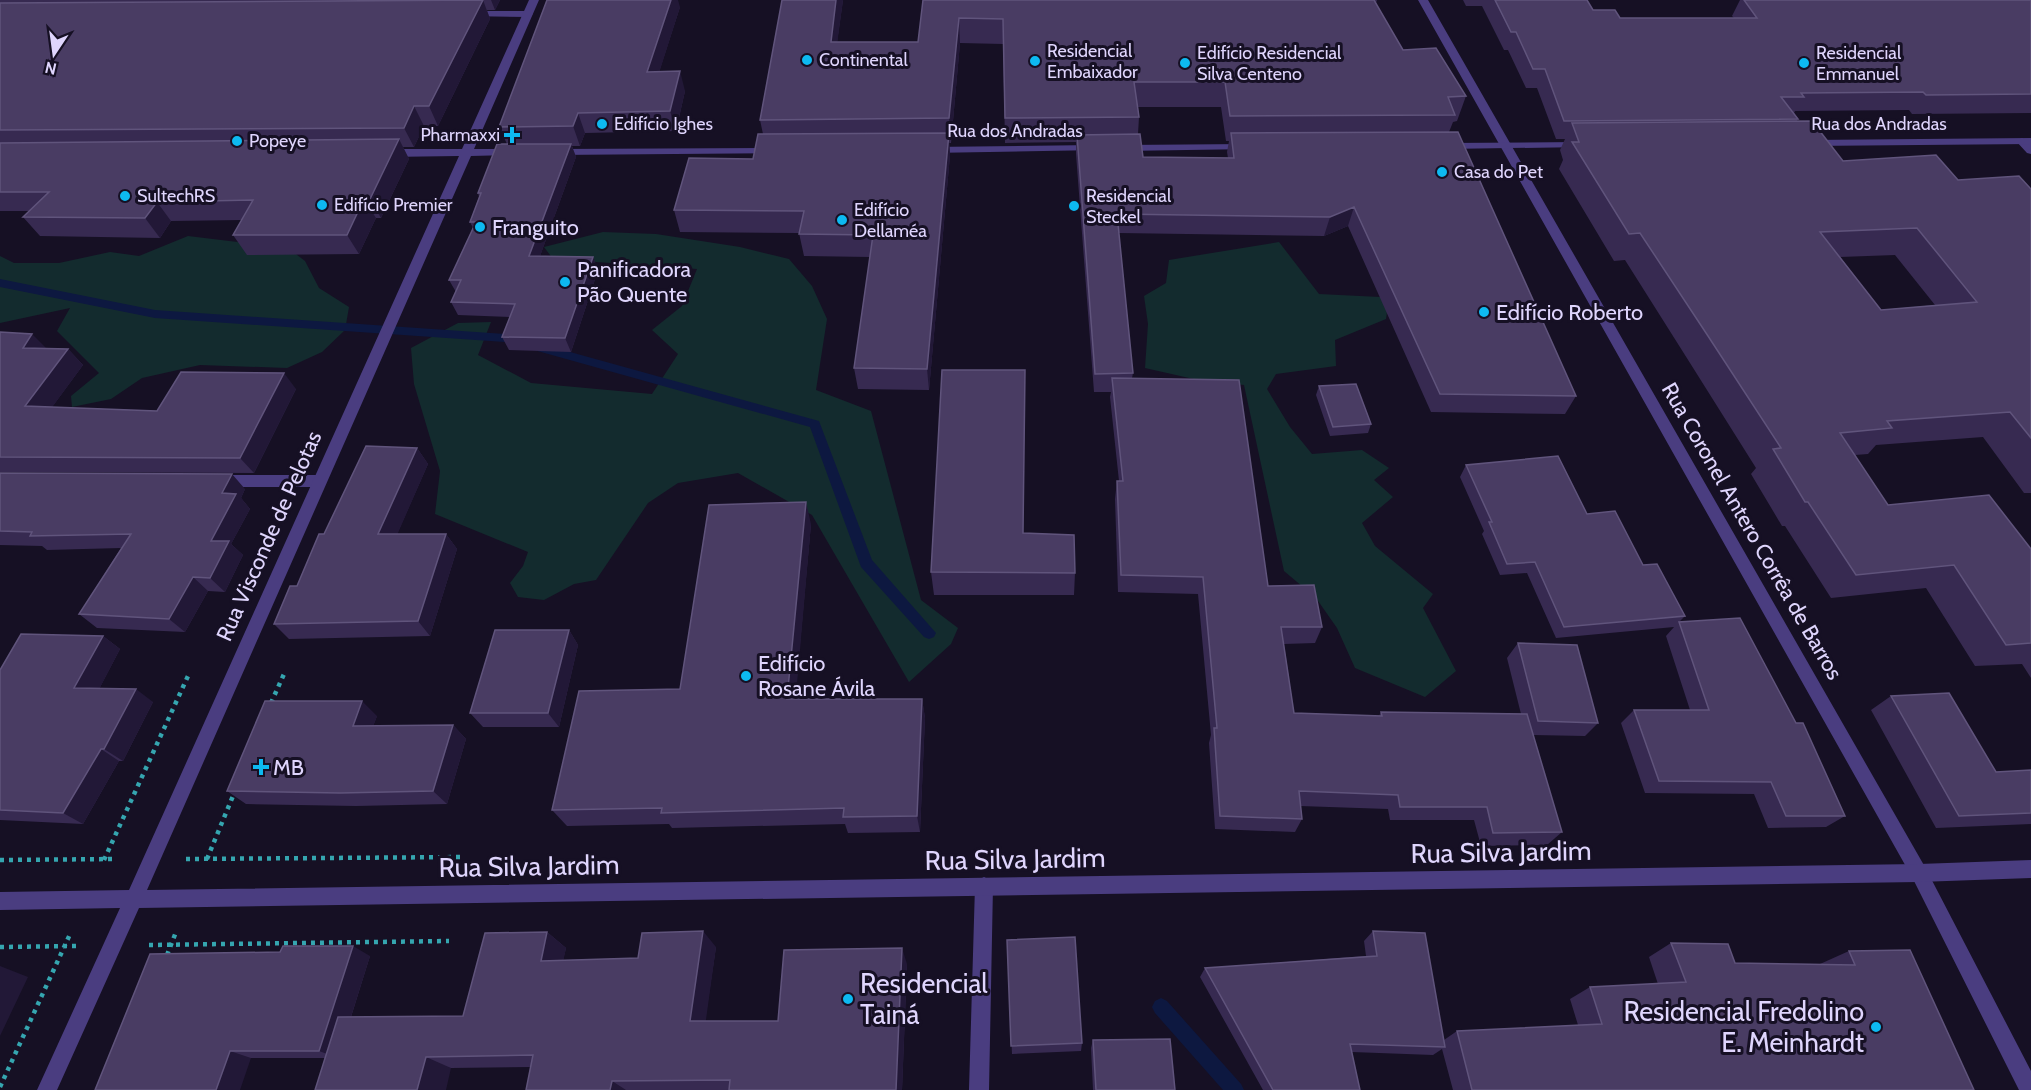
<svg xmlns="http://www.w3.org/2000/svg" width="2031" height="1090" viewBox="0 0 2031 1090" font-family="Cabin,sans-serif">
  <rect width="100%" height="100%" fill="#161024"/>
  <path fill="#132b2e" d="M 603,232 L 656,234 L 740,247 L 789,259 L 812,286 L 827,319 L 816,390 L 871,411 L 921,600 L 958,628 L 951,644 L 909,682 L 812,515 L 738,473 L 678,483 L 648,503 L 596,580 L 574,584 L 544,600 L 518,597 L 510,583 L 523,566 L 528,552 L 435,514 L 440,471 L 414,384 L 411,348 L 458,323 L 491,322 L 478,355 L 531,383 L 652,394 L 678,354 L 652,330 L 682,306 L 697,269 L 553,259 L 544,247 Z
    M 188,236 L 288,248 L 305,261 L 319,288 L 349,307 L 345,330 L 322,352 L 287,368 L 200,365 L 142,378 L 111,399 L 72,407 L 71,396 L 99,373 L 57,331 L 70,308 L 0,323 L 0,256 L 14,263 L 59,263 L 110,252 L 139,256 Z
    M 1279,242 L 1319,294 L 1380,297 L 1388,305 L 1386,319 L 1335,340 L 1336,366 L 1276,374 L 1267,389 L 1290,427 L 1312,454 L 1362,450 L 1389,468 L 1374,480 L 1393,497 L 1362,523 L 1375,546 L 1433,594 L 1423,608 L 1456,671 L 1425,697 L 1355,668 L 1337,628 L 1316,598 L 1284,571 L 1244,385 L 1198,380 L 1145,368 L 1148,324 L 1144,296 L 1166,283 L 1169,260 Z"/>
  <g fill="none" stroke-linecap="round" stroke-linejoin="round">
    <path fill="#0d1840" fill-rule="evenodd" d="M 0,279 L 155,310 L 505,334 L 819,421 L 872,560 L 936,633 L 934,637 L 929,639 L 924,637 L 861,567 L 810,427 L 505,342 L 155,318 L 0,287 Z
      M 1161,998 L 1167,1001 L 1241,1084 L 1244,1090 L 1223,1090 L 1155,1013 L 1152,1007 L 1155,1001 Z"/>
    <path stroke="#35a6b0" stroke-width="4.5" stroke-dasharray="4 5" stroke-linecap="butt" d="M 271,703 L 284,674
      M 186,859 L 465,857
      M 207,859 L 235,791
      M 0,860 L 116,859
      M 104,860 L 188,676
      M 149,945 L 449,941
      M 0,947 L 76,946
      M 167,955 L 176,932
      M 0,1087 L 71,932"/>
    <path fill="#4a3d80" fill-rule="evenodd" d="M 1418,0 L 1428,0 L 1925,867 L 2031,1071 L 2031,1090 L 2019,1090 L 1913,879 Z
      M 468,11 L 528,11 L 533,14 L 528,17 L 464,16 L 464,12 Z
      M 2022,138 L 2031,144 L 2031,154 L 2027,153 L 2016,141 Z
      M 217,475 L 319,475 L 324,477 L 326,481 L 324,485 L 319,487 L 217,487 L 212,485 L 210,481 L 212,477 Z
      M 984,877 L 990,880 L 993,886 L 989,1090 L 969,1090 L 975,886 L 978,880 Z"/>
    <path fill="#4a3d80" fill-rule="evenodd" d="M 529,0 L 539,0 L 474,149 L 513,149 L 519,152 L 513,155 L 471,156 L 147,890 L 1919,864 L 2031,860 L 2031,878 L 1919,882 L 139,908 L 57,1090 L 37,1090 L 120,908 L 0,910 L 0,892 L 129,890 L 459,156 L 387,157 L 381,153 L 387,149 L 462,149 Z
      M 2031,138 L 2031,144 L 1809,146 L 1803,143 L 1809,140 Z
      M 1581,142 L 1587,145 L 1585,147 L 1446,149 L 1440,146 L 1446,143 Z
      M 1248,144 L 1252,145 L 1252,149 L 1122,151 L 1116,148 L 1122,145 Z
      M 1095,145 L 1099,146 L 1099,150 L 930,153 L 924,150 L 930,147 Z
      M 774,148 L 780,151 L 778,153 L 555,155 L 549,152 L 555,149 Z"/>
  </g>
  <path fill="#372a51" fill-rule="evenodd" d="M 0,0 L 500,0 L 495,10 L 487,10 L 490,19 L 438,126 L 424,126 L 414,147 L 403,147 L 409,159 L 381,218 L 376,218 L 359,254 L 247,255 L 233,235 L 242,220 L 171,221 L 160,238 L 40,236 L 23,217 L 29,211 L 0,211 Z
    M 782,0 L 843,0 L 837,42 L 918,42 L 923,0 L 1377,0 L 1376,3 L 1403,50 L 1466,96 L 1457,121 L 1453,122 L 1449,132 L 1576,396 L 1565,414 L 1431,412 L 1348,226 L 1324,236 L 1119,233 L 1133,373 L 1132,378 L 1268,586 L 1322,627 L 1315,643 L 1284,644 L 1294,713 L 1379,716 L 1381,712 L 1521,714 L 1507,658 L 1518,643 L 1598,723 L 1585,736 L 1533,735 L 1562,832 L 1547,845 L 1481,846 L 1474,820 L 1390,820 L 1388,809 L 1300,806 L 1302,819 L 1295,832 L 1215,829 L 1209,743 L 1211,735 L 1198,594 L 1118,592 L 1115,499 L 1117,481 L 1119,481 L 1110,397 L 1111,392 L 1094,392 L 1076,154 L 1076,142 L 1005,143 L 1003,44 L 960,43 L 951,143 L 949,143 L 950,155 L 929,390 L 858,389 L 854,368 L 870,257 L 804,256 L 799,233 L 680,232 L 674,210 L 753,159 L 763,134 L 760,120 ZM 1138,107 L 1221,107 L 1226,141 L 1229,141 L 1227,152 L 1228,158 L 1143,157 L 1138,134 L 1139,117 Z
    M 1463,0 L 1587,0 L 1593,10 L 1620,18 L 1734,18 L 1732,16 L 1740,0 L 2031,0 L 2031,113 L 1912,114 L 1909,110 L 1795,111 L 1794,113 L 1798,119 L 1797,121 L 1843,161 L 1958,180 L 2031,189 L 2031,493 L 2024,493 L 1983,437 L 1876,445 L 1868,454 L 1855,455 L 1888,505 L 2031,549 L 2031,678 L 2022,664 L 1975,666 L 1926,588 L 1831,598 L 1785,526 L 1782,526 L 1751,474 L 1756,468 L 1690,363 L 1625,260 L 1614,261 L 1559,169 L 1563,160 L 1560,150 L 1565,139 L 1556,139 L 1537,88 L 1526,88 L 1508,50 L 1504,50 L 1482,6 L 1466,6 ZM 1895,255 L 1935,305 L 1881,310 L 1840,257 Z
    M 680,7 L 659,72 L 685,91 L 676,131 L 585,133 L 580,146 L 572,146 L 576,157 L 540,256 L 593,257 L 598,270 L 571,352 L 509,350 L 502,337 L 510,317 L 458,315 L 451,302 L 456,292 L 449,280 L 473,228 L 470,222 L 479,197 L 478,193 L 507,144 L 499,127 Z
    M 0,332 L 46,349 L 68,349 L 83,365 L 52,407 L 157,411 L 296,389 L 254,473 L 0,472 Z
    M 1319,386 L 1371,424 L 1368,433 L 1330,436 L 1316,395 Z
    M 417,448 L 428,464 L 397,534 L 446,534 L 457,549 L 430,636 L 289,639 L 274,624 L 297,586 L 324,534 Z
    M 1466,465 L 1587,514 L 1643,565 L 1685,616 L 1679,622 L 1845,816 L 1826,827 L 1768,828 L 1754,794 L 1645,793 L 1621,723 L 1634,710 L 1690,710 L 1666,636 L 1674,627 L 1556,638 L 1527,573 L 1500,575 L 1482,534 L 1484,531 L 1460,477 Z
    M 0,473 L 245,489 L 241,498 L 250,509 L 231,544 L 243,555 L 225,592 L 208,591 L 185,632 L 97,628 L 79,614 L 121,548 L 47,550 L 42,546 L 0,545 Z
    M 811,524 L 795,699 L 922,699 L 925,718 L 920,832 L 848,833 L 845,824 L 672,828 L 669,824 L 567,826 L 552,810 L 680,689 Z
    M 1023,533 L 1075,573 L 1074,595 L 934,595 L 931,572 Z
    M 569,630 L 578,645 L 559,727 L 483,727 L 470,713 Z
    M 103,636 L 120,649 L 99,689 L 153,702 L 123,761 L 119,761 L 83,824 L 0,820 L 0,670 Z
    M 1891,696 L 1996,772 L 2031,770 L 2031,824 L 1936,828 L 1871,710 Z
    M 377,716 L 373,726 L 453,725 L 466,739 L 447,804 L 356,806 L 246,804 L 227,791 Z
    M 1373,931 L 1444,1040 L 1457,1031 L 1578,1025 L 1570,999 L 1590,987 L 1658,984 L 1649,957 L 1671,943 L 1735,963 L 1820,964 L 1849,951 L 1974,1090 L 1453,1090 L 1442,1049 L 1433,1055 L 1352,1052 L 1360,1090 L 1263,1090 L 1200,977 L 1205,968 L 1366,956 L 1364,941 Z
    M 547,932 L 566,948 L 563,960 L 638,958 L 716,947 L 705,1021 L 778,1021 L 907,964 L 902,1090 L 526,1090 L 531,1067 L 451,1068 L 325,1058 L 251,1058 L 95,1090 L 370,956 L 351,1017 L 463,1016 Z
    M 1007,940 L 1082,1043 L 1081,1051 L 1012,1054 Z
    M 1093,1040 L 1175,1090 L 1093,1090 L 1091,1048 Z"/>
  <path fill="#221837" d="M 483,0 L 490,19 L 438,126 L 429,106 Z
    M 491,0 L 500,0 L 495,10 Z
    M 671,0 L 678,0 L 680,7 L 653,92 L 647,72 Z
    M 836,0 L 843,0 L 834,67 L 831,42 Z
    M 959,18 L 960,43 L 951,143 L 949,118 Z
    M 680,71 L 685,91 L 676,131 L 670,111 Z
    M 414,106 L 424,126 L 414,147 L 404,128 Z
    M 578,113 L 585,133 L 580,146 L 573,126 Z
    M 949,133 L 950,155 L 929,390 L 927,369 Z
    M 399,139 L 409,159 L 381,218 L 370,199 Z
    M 571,144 L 576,157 L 535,270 L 529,256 Z
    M 364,199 L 376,218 L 359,254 L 347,235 Z
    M 157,202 L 171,221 L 160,238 L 145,218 Z
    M 1354,207 L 1348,226 L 1324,236 L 1330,217 Z
    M 593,257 L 598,270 L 571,352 L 565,338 Z
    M 32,334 L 48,350 L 23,348 Z
    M 68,349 L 83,365 L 42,421 L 25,406 Z
    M 284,373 L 296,389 L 254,473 L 240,458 Z
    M 417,448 L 428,464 L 391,549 L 378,534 Z
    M 232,474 L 245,489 L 241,498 L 250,509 L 231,544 L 243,555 L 225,592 L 210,578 L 211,541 L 222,493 Z
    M 806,502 L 811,524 L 794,718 L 787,699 Z
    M 446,534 L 457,549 L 430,636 L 418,621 Z
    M 193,577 L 208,591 L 185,632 L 169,619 Z
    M 569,630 L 578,645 L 559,727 L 548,713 Z
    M 103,636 L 120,649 L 93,701 L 74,688 Z
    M 136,689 L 153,702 L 123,761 L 104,749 Z
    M 922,699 L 925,718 L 920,832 L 917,816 Z
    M 362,701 L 377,716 L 368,740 L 353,726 Z
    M 453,725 L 466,739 L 447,804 L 433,791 Z
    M 101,749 L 119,761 L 83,824 L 63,813 Z
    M 703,931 L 716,947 L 704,1034 L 690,1021 Z
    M 547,932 L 566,948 L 560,976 L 541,961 Z
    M 353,946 L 370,956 L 338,1058 L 319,1051 Z
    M 902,948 L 907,964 L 902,1090 L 896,1090 Z
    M 0,966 L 28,977 L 0,1036 Z
    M 230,1051 L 251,1058 L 240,1090 L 216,1090 Z
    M 426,1057 L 451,1068 L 446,1090 L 417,1090 Z
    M 612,1081 L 626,1090 L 610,1090 Z"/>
  <path fill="#493c63" stroke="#60547c" stroke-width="1.5" fill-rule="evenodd" d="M 483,0 L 429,106 L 414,106 L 404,128 L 0,130 L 0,3 Z
    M 547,0 L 671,0 L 647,72 L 680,71 L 670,111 L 578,113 L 573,126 L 499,127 Z
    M 782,0 L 836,0 L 831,42 L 918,42 L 923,0 L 1374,0 L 1403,50 L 1436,48 L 1466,96 L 1448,97 L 1455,115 L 1230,116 L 1225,82 L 1134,82 L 1139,117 L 1005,118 L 1003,19 L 959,18 L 949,118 L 760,120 Z
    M 1495,0 L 1587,0 L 1593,10 L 1615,10 L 1620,18 L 1757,18 L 1744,0 L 2031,0 L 2031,94 L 1926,95 L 1923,92 L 1801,93 L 1804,97 L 1781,97 L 1798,119 L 1564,121 L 1545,69 L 1533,69 L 1516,32 L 1511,32 Z
    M 1812,121 L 1843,161 L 1936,155 L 1958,180 L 2019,176 L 2031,189 L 2031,438 L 2010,412 L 1887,421 L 1892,428 L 1840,433 L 1888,505 L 1989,495 L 2031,549 L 2031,643 L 2006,645 L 1954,565 L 1856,575 L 1808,502 L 1805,502 L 1773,449 L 1781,448 L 1708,336 L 1640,233 L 1629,234 L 1572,142 L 1579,142 L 1572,123 ZM 1917,228 L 1977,302 L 1881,310 L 1820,232 Z
    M 1458,132 L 1576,396 L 1440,394 L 1354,207 L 1330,217 L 1117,214 L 1133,373 L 1095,374 L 1077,135 L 1140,134 L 1143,157 L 1234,158 L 1231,133 Z
    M 949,133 L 927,369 L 854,368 L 873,235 L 799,234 L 804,211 L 674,210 L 689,158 L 753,159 L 758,134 Z
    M 399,139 L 370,199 L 364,199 L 347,235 L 233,235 L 253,200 L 157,202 L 145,218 L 23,217 L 49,192 L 0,192 L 0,143 Z
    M 497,144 L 571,144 L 529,256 L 593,257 L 565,338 L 502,337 L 515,304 L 451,302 L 461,280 L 449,280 L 476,222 L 470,222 L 481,193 L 478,193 Z
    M 0,332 L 32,334 L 23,348 L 68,349 L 25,406 L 157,411 L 181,372 L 284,373 L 240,458 L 0,457 Z
    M 942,370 L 1025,370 L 1023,533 L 1074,535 L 1075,573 L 931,572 Z
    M 1112,378 L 1239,380 L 1268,586 L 1314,585 L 1322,627 L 1281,627 L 1294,713 L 1382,716 L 1381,712 L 1527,714 L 1562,832 L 1493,833 L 1487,807 L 1400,807 L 1398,795 L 1299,791 L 1302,819 L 1220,816 L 1214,728 L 1217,728 L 1203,577 L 1121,575 L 1117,481 L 1123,481 Z
    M 1356,384 L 1371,424 L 1333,427 L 1319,386 Z
    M 366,446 L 417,448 L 378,534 L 446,534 L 418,621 L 274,624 L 290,586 L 297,586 L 319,534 L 324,534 Z
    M 1558,456 L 1587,514 L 1615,511 L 1643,565 L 1657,564 L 1685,616 L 1564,627 L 1535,562 L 1507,564 L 1489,522 L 1492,522 L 1466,465 Z
    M 0,473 L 232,474 L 222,493 L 236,494 L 211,541 L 229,541 L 210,578 L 193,577 L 169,619 L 79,614 L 131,534 L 30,536 L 32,532 L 0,531 Z
    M 806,502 L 787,699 L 922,699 L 917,816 L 843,817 L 844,808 L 661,813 L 662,808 L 552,810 L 579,691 L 680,689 L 709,505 Z
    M 1740,618 L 1796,723 L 1803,723 L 1845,816 L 1786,816 L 1771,782 L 1659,781 L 1634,710 L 1709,710 L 1679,622 Z
    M 495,630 L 569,630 L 548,713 L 470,713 Z
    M 21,634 L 103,636 L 74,688 L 136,689 L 104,749 L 101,749 L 63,813 L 0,810 L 0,670 Z
    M 1518,643 L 1577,645 L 1598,723 L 1538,721 Z
    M 1949,693 L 1996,772 L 2031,770 L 2031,813 L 1959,816 L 1891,696 Z
    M 265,701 L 362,701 L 353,726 L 453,725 L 433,791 L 340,793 L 227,791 Z
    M 703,931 L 690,1021 L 778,1021 L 784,950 L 902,948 L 896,1090 L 729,1090 L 730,1080 L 612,1081 L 610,1090 L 526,1090 L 533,1055 L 426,1057 L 417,1090 L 315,1090 L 338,1017 L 463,1016 L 485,933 L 547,932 L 541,961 L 638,958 L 642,933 Z
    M 1373,931 L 1425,933 L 1445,1047 L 1350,1044 L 1360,1090 L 1273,1090 L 1205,968 L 1377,956 Z
    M 1075,937 L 1082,1043 L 1011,1046 L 1007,940 Z
    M 1671,943 L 1728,944 L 1735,963 L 1855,965 L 1849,951 L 1910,950 L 1974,1090 L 1472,1090 L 1457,1031 L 1602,1024 L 1590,987 L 1686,982 Z
    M 283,946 L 353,946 L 319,1051 L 230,1051 L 216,1090 L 95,1090 L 150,954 L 280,952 Z
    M 1170,1039 L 1175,1090 L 1096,1090 L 1093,1040 Z"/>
  <g fill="#0db9f1" stroke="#161024" stroke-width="2">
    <circle cx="807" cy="60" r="6"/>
    <circle cx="1035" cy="61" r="6"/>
    <circle cx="1185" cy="63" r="6"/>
    <circle cx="1804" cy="63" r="6"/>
    <circle cx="602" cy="124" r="6"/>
    <path d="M509 126h6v6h6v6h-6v6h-6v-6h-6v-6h6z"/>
    <circle cx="237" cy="141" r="6"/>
    <circle cx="1442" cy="172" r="6"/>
    <circle cx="125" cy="196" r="6"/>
    <circle cx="322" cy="205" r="6"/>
    <circle cx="1074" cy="206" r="6"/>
    <circle cx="842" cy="220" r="6"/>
    <circle cx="480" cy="227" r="6"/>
    <circle cx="565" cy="282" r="6"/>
    <circle cx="1484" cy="312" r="6"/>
    <circle cx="746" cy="676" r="6"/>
    <path d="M258 758h6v6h6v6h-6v6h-6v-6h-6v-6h6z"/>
    <circle cx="848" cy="999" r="6"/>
    <circle cx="1876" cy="1027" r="6"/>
  </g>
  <g text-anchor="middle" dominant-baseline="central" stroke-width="6" stroke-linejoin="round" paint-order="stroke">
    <g font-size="18" fill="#dfd5fd" stroke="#161024" text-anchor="start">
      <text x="1047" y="51">Residencial<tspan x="1047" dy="21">Embaixador</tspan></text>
      <text x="1197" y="53">Edifício Residencial<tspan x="1197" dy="21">Silva Centeno</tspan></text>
      <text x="1816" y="53">Residencial<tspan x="1816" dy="21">Emmanuel</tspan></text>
      <text x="819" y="60">Continental</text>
      <text x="614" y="124">Edifício Ighes</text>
      <text x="500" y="135" text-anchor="end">Pharmaxxi</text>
      <text x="249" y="141">Popeye</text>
      <text x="1454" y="172">Casa do Pet</text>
      <text x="137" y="196">SultechRS</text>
      <text x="1086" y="196">Residencial<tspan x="1086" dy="21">Steckel</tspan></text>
      <text x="334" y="205">Edifício Premier</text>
      <text x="854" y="210">Edifício<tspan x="854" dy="21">Dellaméa</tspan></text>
    </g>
    <g font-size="18" fill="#dfd5fd" stroke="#161024">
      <text x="1879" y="124">Rua dos Andradas</text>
      <text x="1015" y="131">Rua dos Andradas</text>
    </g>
    <g font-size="22" fill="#dfd5fd" stroke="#161024" text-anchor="start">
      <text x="492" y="227">Franguito</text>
      <text x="577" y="269">Panificadora<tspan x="577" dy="25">Pão Quente</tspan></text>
      <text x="1496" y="312">Edifício Roberto</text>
      <text x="758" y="663">Edifício<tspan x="758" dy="25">Rosane Ávila</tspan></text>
      <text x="273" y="767">MB</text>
    </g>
    <g font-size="22" fill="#dfd5fd" stroke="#161024">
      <text transform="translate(1752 531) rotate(60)">Rua Coronel Antero Corrêa de Barros</text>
      <text transform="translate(269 536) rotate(-66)">Rua Visconde de Pelotas</text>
    </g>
    <g font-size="27" fill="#dfd5fd" stroke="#161024">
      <text transform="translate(1501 852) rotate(-1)">Rua Silva Jardim</text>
      <text transform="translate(1015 859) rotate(-1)">Rua Silva Jardim</text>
      <text transform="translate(529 866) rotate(-1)">Rua Silva Jardim</text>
    </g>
    <g font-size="27" fill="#dfd5fd" stroke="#161024" text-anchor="start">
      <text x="860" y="983">Residencial<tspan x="860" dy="31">Tainá</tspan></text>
      <text x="1864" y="1011" text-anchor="end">Residencial Fredolino<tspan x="1864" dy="31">E. Meinhardt</tspan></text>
    </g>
  </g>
  <g transform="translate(54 54) rotate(193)" stroke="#161024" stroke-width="4.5" paint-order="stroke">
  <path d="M0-4.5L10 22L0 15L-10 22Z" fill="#dfd5fd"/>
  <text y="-9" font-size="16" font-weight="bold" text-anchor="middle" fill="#dfd5fd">N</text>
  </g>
</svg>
